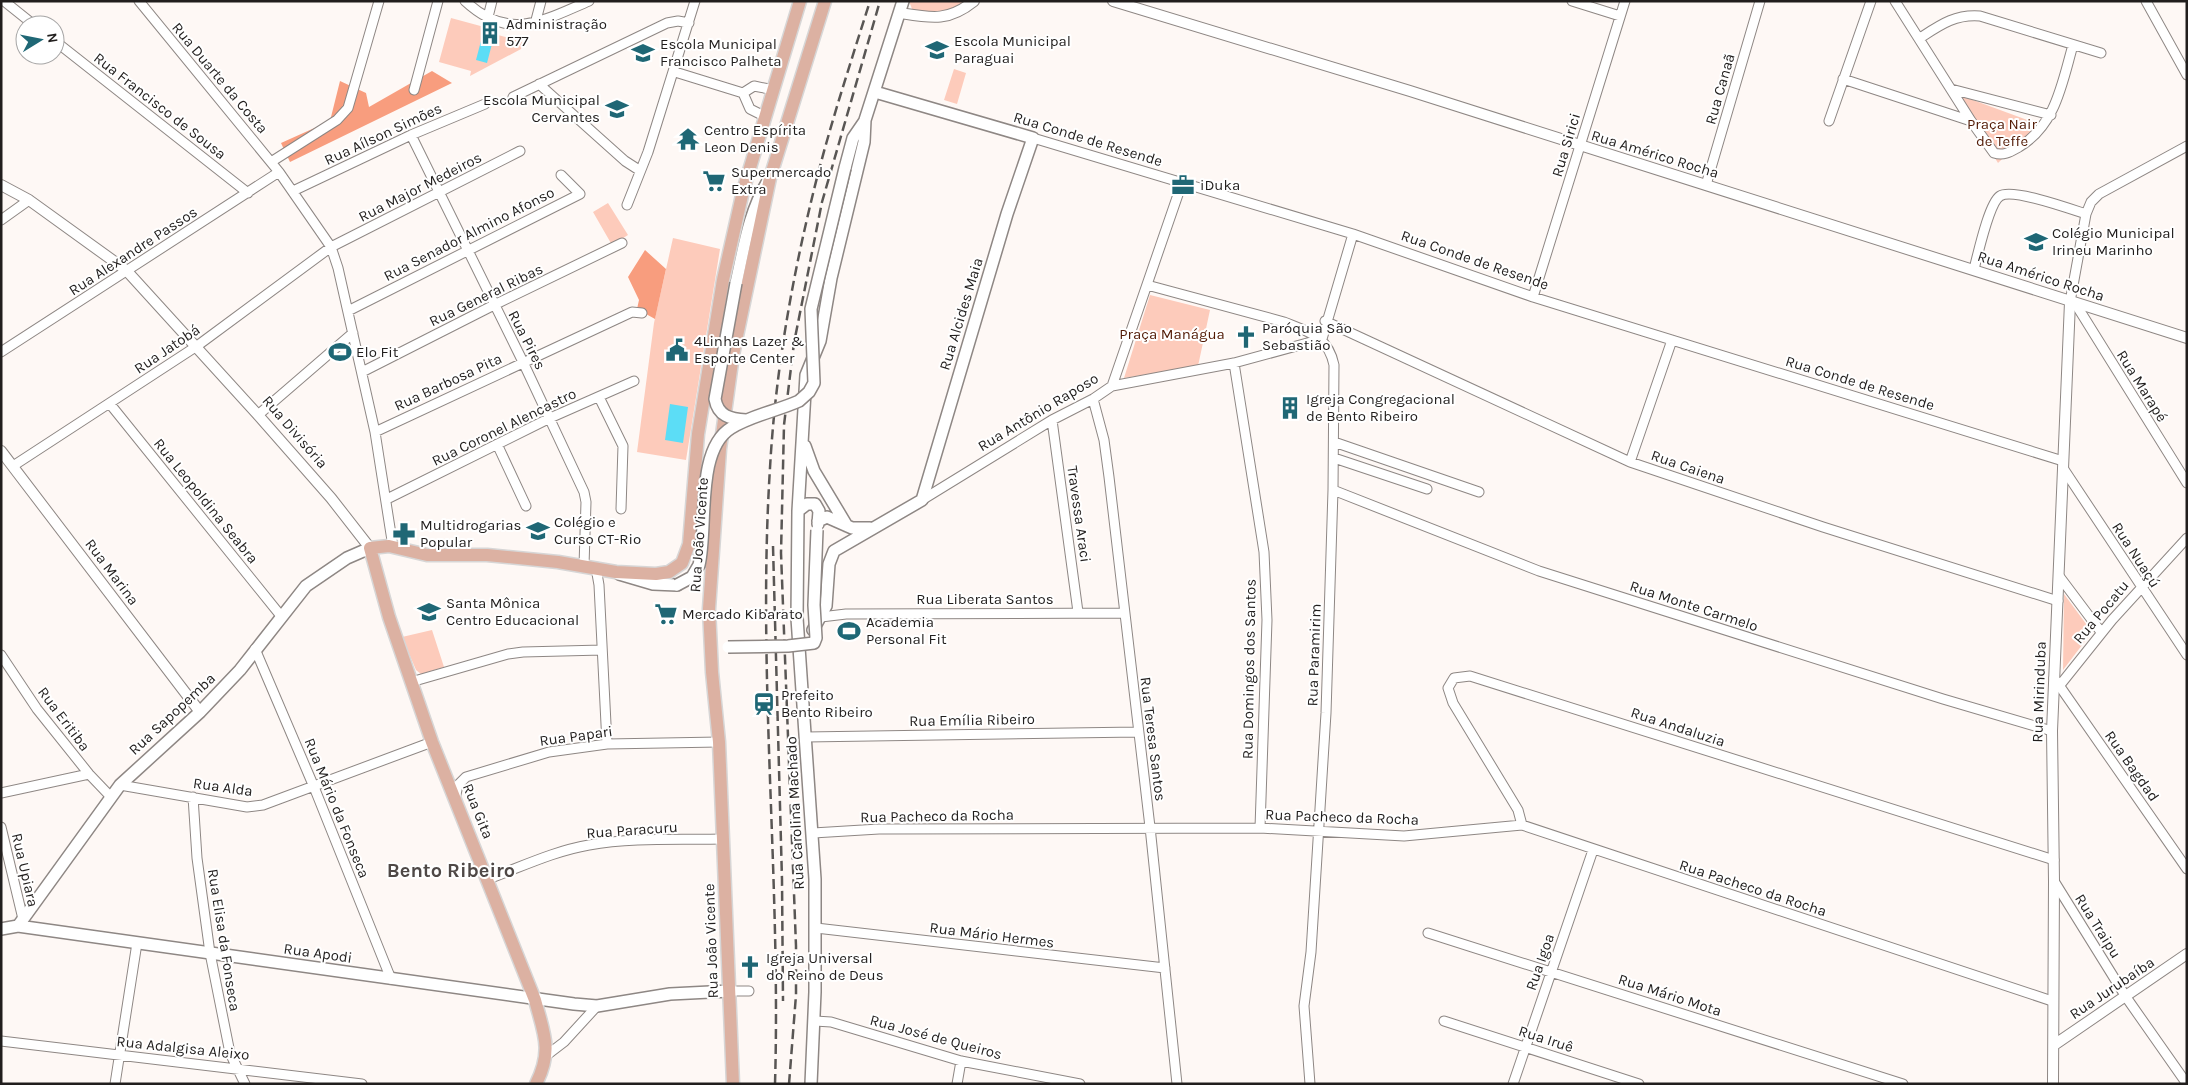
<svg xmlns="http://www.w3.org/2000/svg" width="2188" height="1085" viewBox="0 0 2188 1085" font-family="Karla,sans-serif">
  <rect width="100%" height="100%" fill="#fef8f5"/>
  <path fill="#fdcbbb" d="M 909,1 L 967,1 C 949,11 932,16 912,9 Z
    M 451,18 L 499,31 L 498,35 L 523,42 L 521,49 L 470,76 L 471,71 L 439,62 Z
    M 954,69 L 966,73 L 957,104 L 944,100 Z
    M 1962,96 L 2030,121 L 2040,125 C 2031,142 2011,149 1998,163 L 1959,100 Z
    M 608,203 L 628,235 L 612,245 L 593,212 Z
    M 673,238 L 720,249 L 686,460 L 637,452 L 654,323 Z
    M 1150,295 L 1210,310 L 1198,366 L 1124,378 Z
    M 2064,594 L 2092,632 L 2063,670 L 2064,595 Z
    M 432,630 L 444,667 L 421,674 L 416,670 L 402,637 Z"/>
  <path fill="#f89d7e" d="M 432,71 L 452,83 L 290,162 L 281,143 L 330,121 L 340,81 L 366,93 L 369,107 Z
    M 645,250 L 666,269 L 655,319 L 637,309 L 639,300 L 628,277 Z"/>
  <path fill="#5cddf6" d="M 482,37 L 493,40 L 487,63 L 476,60 Z
    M 670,404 L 688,407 L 683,443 L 665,440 Z"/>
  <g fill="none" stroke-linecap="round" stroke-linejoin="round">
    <defs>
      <path id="minor" d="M 4,1 L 34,25
        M 139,1 L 279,172 L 331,247 L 338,268 L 375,432 L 393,547
        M 465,1 C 509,42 542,21 589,1
        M 1572,1 L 1620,16
        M 1895,1 L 1971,121 L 1994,153 C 2004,156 2010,152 2019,147 C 2056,125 2062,83 2073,45
        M 2146,1 L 2187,75
        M 488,17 L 492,1
        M 535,24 L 541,1
        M 1920,38 C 1940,25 1955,14 1980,16 L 2101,53
        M 55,41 L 248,193
        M 675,72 L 743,93
        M 1843,79 L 1971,121
        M 539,84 L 625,161 L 639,170
        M 1951,89 L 2051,115
        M 414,90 L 438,1
        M 743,93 L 750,109 L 766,117
        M 743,93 L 754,86 L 774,90
        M 513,97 L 667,23 L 678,21 L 689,23
        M 1829,121 L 1871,1
        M 411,135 L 523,362 L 584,492 L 586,502 L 584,566
        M 1033,138 L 1353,234 L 1533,297 L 2063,461
        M 271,162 L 337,120 L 348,108 L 379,1
        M 1706,185 L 1760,1
        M 293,191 L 411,135 L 485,104
        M 627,205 L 648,152 L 695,1
        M 1,220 L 29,200
        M 1974,269 C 1978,254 1989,203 2000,196 C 2012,188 2071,209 2086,214
        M 1147,285 L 1284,322 C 1309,332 1328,336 1334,365 L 1333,490 L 1326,713 L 1311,952 L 1304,1006 L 1310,1084
        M 1533,297 L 1625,1
        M 2070,302 L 2086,214 L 2091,202 L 2099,194 L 2187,146
        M 2075,303 L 2187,483
        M 348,311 L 580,194 L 561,175
        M 1325,321 L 1630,462 L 1823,527 L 2058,601
        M 1322,339 L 1353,234
        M 1,352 L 279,172
        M 1234,363 L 1264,552 L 1267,620 L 1260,828
        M 362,372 L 494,305 L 622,243
        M 1112,386 L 1234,363 L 1322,339
        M 599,397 L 623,446 L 621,509
        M 1093,399 L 1104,440 L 1109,477 L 1150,827 L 1177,1084
        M 110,404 L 281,616
        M 258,415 L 353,333
        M 1052,420 L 1078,612
        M 375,432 L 632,312 L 642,313
        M 1334,442 L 1479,492
        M 497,444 L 526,506
        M 1334,458 L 1427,489
        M 1630,462 L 1672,340
        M 13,466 L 197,346 L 331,247 L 520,151
        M 2063,468 L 2187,655
        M 1333,490 L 1539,571 L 1943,699 L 2052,731
        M 387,499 L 550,418 L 634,381
        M 922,500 L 1052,420 L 1093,399 L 1112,386 L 1182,183
        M 596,568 L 599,585 L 607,744
        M 2059,576 L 2101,632
        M 821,617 L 846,614 L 1124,613
        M 255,649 L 314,787 L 391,979
        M 1,655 L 37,709 L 89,774 L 110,796
        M 2054,678 L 2187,869
        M 411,682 L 508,654 L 523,652 L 602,650
        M 2060,685 L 2112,620 L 2187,538
        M 806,737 L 1138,732
        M 120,785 L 247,807 L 263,805 L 432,742
        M 1,793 L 89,774
        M 193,797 L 197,858 L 210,953 L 230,1053 L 245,1084
        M 455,799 L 458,785 L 466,777 L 549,752 L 607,744 L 719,742
        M 1522,825 L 1518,810 L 1453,703 L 1448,688 L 1454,678 L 1470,676 L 2054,860
        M 1,827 L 23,919
        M 813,833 L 879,829 L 1260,828 L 1404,836 L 1522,825 L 2052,1001
        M 488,879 C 521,867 554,851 589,845 C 632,837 679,840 723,839
        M 2054,881 L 2126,997 L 2187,1084
        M 816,928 L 1165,968
        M 1428,933 L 1903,1084
        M 730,991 L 749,991
        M 815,1021 L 831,1022 L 961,1061 L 1080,1084
        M 1444,1021 L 1639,1084
        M 1,1041 L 362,1084
        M 547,1055 L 564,1042 L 597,1006
        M 115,1084 L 137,943
        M 957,1084 L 961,1061
        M 1513,1084 L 1593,850"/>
      <path id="tertiary" d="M 1113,1 L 1410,91 L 2187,338
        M 900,13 C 931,18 948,22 974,1
        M 1,185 L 29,200 L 126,270 L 258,415 L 331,498 L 370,548
        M 1,451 L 200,712
        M 2054,1045 L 2187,954
        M 2053,1084 L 2054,881 L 2052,731 L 2070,302"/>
      <path id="secondary" d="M 845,168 L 853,138 L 864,122
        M 736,283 C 744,248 749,212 768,181
        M 805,446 L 814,471 L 847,526
        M 798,511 L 807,504 L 815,504 L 819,511 L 818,524
        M 818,521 L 827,517 L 852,528 L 870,528
        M 619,574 L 653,584 L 677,585
        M 813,630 L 826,606 L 829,564 L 834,551 L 922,500 L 1007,214 L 1033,138 L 875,92
        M 18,926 L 120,785 L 200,712 L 240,670 L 306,586 L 347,558 L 370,548
        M 1,929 L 18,926 L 574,1004 L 597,1006 L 670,994 L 730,991
        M 811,1084 L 815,992 L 815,879 L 797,618 L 798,511 L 806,375 L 820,341 L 831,278 L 864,142 L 865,120 L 903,1"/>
      <path id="primary" d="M 536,1084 C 553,1050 544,1034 535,1000 L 432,742 L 389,617 L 370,548 L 389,546 L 427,555 L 487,555 L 558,562 L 616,572 L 656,574 L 669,572 L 682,563 L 689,544 L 698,434 L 723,280 L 743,191 L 800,1
        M 733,1084 L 719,742 L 712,672 L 709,609 L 720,449 L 733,355 L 770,178 L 825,1"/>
    </defs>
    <use href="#minor" stroke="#8e8784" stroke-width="11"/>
    <use href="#tertiary" stroke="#8e8784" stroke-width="12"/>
    <use href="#secondary" stroke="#8e8784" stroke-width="14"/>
    <use href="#primary" stroke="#d7d6d6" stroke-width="15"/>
    <use href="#minor" stroke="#fff" stroke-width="9"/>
    <use href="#tertiary" stroke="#fff" stroke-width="10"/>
    <use href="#secondary" stroke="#fff" stroke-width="11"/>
    <use href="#primary" stroke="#dcb1a2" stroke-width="12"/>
    <path stroke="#595654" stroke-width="2.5" stroke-dasharray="10 5" stroke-linecap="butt" d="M 773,546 L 782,880 L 783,1001
      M 775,1084 C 781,878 757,673 770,468 C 775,378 790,289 811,202 C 827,134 849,68 870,1
      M 789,1084 L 796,995 L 796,946 L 781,553 L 784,425 L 794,343 L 822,202 L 880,1"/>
    <defs>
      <path id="secondary-bridge" d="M 736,283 L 715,399 C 718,416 730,419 746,420
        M 677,585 L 692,577 L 699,565 C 708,528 695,450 731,428 C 752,415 777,411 799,401 L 809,392 L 814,383 L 811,309 L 845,168
        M 728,647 L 788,646 L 814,643 L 816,638 L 814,605 L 817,530"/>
    </defs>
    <use href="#secondary-bridge" stroke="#8e8784" stroke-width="14" stroke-linecap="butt"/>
    <use href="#secondary-bridge" stroke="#fff" stroke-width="11"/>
  </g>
  <defs>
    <symbol id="building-bare" viewBox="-9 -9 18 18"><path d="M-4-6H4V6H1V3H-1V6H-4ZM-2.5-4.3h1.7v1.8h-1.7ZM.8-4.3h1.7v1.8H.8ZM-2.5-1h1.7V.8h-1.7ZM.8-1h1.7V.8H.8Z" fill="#1f6775" stroke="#fff" stroke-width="2.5" paint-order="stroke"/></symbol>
    <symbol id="school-bare" viewBox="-9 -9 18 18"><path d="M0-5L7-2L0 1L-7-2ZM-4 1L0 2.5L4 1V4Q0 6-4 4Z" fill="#1f6775" stroke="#fff" stroke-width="2.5" paint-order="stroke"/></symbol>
    <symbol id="temple-bare" viewBox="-9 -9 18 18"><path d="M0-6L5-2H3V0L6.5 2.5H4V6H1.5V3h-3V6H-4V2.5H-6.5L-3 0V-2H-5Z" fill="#1f6775" stroke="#fff" stroke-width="2.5" paint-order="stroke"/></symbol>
    <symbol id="supermarket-bare" viewBox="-9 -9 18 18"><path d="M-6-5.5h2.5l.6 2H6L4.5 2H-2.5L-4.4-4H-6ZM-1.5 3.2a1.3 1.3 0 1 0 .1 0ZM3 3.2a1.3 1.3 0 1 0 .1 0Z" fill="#1f6775" stroke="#fff" stroke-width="2.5" paint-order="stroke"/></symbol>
    <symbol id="office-bare" viewBox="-9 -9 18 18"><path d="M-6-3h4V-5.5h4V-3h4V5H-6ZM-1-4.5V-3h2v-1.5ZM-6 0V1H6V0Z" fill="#1f6775" stroke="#fff" stroke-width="2.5" paint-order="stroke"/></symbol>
    <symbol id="church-bare" viewBox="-9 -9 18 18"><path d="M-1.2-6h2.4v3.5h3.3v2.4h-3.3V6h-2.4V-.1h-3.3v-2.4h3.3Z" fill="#1f6775" stroke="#fff" stroke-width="2.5" paint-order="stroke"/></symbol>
    <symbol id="civic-bare" viewBox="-9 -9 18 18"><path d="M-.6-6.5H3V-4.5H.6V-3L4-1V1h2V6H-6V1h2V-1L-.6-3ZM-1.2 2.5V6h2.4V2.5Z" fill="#1f6775" stroke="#fff" stroke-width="2.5" paint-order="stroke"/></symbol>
    <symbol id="stadium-bare" viewBox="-9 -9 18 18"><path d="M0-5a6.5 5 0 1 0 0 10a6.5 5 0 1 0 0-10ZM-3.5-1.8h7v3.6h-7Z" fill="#1f6775" stroke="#fff" stroke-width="2.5" paint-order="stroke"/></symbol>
    <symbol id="university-bare" viewBox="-9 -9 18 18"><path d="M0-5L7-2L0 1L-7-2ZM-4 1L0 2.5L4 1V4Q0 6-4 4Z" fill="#1f6775" stroke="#fff" stroke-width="2.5" paint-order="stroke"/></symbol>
    <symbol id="pharmacy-bare" viewBox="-9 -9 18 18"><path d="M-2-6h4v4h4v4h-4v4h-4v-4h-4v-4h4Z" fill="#1f6775" stroke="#fff" stroke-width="2.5" paint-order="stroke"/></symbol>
    <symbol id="station-bare" viewBox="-9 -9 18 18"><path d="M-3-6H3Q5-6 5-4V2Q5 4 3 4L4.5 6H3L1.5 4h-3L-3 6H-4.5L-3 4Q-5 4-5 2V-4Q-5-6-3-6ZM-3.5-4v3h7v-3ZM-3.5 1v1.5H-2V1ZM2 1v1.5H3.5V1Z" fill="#1f6775" stroke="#fff" stroke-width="2.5" paint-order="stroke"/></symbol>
  </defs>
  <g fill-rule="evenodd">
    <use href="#building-bare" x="474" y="17" width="32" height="32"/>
    <use href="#school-bare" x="921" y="34" width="32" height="32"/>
    <use href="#school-bare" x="627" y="37" width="32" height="32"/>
    <use href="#school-bare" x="601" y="93" width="32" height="32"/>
    <use href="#temple-bare" x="672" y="123" width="32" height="32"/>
    <use href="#supermarket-bare" x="698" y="165" width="32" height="32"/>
    <use href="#office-bare" x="1167" y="169" width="32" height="32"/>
    <use href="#school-bare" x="2020" y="226" width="32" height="32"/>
    <use href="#church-bare" x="1230" y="321" width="32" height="32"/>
    <use href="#civic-bare" x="661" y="334" width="32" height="32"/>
    <use href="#stadium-bare" x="324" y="336" width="32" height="32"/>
    <use href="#building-bare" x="1274" y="392" width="32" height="32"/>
    <use href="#university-bare" x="522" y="515" width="32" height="32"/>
    <use href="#pharmacy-bare" x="388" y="518" width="32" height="32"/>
    <use href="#school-bare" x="413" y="596" width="32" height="32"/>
    <use href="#supermarket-bare" x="650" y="598" width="32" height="32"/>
    <use href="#stadium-bare" x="833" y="615" width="32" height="32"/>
    <use href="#station-bare" x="748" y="688" width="32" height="32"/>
    <use href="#church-bare" x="734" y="951" width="32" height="32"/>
  </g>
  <g text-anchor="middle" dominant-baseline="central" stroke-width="4" stroke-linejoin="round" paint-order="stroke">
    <g font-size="15" fill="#211e1d" stroke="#fff" text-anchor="start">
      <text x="506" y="24">Administração<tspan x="506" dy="17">577</tspan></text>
      <text x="954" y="41">Escola Municipal<tspan x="954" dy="17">Paraguai</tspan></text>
      <text x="660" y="44">Escola Municipal<tspan x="660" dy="17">Francisco Palheta</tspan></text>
      <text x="600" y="100" text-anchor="end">Escola Municipal<tspan x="600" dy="17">Cervantes</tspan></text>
      <text x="704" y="130">Centro Espírita<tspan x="704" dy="17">Leon Denis</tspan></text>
      <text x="731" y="172">Supermercado<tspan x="731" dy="17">Extra</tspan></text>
      <text x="1200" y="185">iDuka</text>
      <text x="2052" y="233">Colégio Municipal<tspan x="2052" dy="17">Irineu Marinho</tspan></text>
      <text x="1262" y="328">Paróquia São<tspan x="1262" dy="17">Sebastião</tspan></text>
      <text x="694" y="341">4Linhas Lazer &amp;<tspan x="694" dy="17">Esporte Center</tspan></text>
      <text x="356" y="352">Elo Fit</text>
      <text x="1306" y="399">Igreja Congregacional<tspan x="1306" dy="17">de Bento Ribeiro</tspan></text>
      <text x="554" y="522">Colégio e<tspan x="554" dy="17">Curso CT-Rio</tspan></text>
      <text x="420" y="525">Multidrogarias<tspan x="420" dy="17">Popular</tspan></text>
      <text x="446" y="603">Santa Mônica<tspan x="446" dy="17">Centro Educacional</tspan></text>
      <text x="682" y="614">Mercado Kibarato</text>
      <text x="866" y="622">Academia<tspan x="866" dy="17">Personal Fit</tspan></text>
      <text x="781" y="695">Prefeito<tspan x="781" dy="17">Bento Ribeiro</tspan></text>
      <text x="766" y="958">Igreja Universal<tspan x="766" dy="17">do Reino de Deus</tspan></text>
    </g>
    <g font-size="15" fill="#211e1d" stroke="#fff">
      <text transform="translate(220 78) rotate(50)">Rua Duarte da Costa</text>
      <text transform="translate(1720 89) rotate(-74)">Rua Canaã</text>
      <text transform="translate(160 106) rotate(38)">Rua Francisco de Sousa</text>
      <text transform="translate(383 134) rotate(-25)">Rua Aílson Simões</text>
      <text transform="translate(1088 139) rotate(17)">Rua Conde de Resende</text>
      <text transform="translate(1566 145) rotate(-73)">Rua Sirici</text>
      <text transform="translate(1655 154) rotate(17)">Rua Américo Rocha</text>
      <text transform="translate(420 187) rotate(-27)">Rua Major Medeiros</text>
      <text transform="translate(469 234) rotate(-27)">Rua Senador Almino Afonso</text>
      <text transform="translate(133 251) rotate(-33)">Rua Alexandre Passos</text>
      <text transform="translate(1475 260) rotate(19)">Rua Conde de Resende</text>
      <text transform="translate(2041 276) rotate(18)">Rua Américo Rocha</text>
      <text transform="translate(486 295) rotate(-26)">Rua General Ribas</text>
      <text transform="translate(961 314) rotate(-73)">Rua Alcides Maia</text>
      <text transform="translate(527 340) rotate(63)">Rua Pires</text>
      <text transform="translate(167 349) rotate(-34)">Rua Jatobá</text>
      <text transform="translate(448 382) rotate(-25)">Rua Barbosa Pita</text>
      <text transform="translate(1860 383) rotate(17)">Rua Conde de Resende</text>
      <text transform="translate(2142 386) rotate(58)">Rua Marapé</text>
      <text transform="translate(1038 412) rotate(-31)">Rua Antônio Raposo</text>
      <text transform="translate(504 427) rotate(-26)">Rua Coronel Alencastro</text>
      <text transform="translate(295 432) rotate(49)">Rua Divisória</text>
      <text transform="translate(1688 467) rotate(19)">Rua Caiena</text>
      <text transform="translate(206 501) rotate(51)">Rua Leopoldina Seabra</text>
      <text transform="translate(1079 514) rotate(82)">Travessa Araci</text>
      <text transform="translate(699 535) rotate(-86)">Rua João Vicente</text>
      <text transform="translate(2136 555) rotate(57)">Rua Nuaçú</text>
      <text transform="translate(112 572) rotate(53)">Rua Marina</text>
      <text x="985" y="599">Rua Liberata Santos</text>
      <text transform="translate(1694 606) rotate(18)">Rua Monte Carmelo</text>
      <text transform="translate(2101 612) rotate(-50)">Rua Pocatu</text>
      <text transform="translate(1314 655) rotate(-88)">Rua Paramirim</text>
      <text transform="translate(1249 669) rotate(-89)">Rua Domingos dos Santos</text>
      <text transform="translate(2039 692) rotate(-88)">Rua Mirinduba</text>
      <text transform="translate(172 714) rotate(-43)">Rua Sapopemba</text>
      <text transform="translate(64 719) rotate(53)">Rua Eritiba</text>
      <text transform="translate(972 720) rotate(-1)">Rua Emília Ribeiro</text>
      <text transform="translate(1678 727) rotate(18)">Rua Andaluzia</text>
      <text transform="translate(576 736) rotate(-8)">Rua Papari</text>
      <text transform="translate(1153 739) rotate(83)">Rua Teresa Santos</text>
      <text transform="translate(2132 766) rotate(55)">Rua Bagdad</text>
      <text transform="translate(223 787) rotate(8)">Rua Alda</text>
      <text transform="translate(337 808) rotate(68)">Rua Mário da Fonseca</text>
      <text transform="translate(478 811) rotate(68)">Rua Gita</text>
      <text transform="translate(795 813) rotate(-93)">Rua Carolina Machado</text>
      <text transform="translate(937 816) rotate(-1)">Rua Pacheco da Rocha</text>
      <text transform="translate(1342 817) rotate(2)">Rua Pacheco da Rocha</text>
      <text transform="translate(632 830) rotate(-4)">Rua Paracuru</text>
      <text transform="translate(25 870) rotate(77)">Rua Upiara</text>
      <text transform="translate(1753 888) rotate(18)">Rua Pacheco da Rocha</text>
      <text transform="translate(2098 926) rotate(58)">Rua Traipu</text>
      <text transform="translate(992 935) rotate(7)">Rua Mário Hermes</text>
      <text transform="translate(224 940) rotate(81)">Rua Elisa da Fonseca</text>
      <text transform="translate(711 941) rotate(-92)">Rua João Vicente</text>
      <text transform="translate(318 953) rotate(8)">Rua Apodi</text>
      <text transform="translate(1540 962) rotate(-71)">Rua Igoa</text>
      <text transform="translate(2112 988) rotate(-34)">Rua Jurubaíba</text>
      <text transform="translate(1670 995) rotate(18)">Rua Mário Mota</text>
      <text transform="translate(936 1037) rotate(15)">Rua José de Queiros</text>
      <text transform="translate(1546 1039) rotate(18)">Rua Iruê</text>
      <text transform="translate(183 1048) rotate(6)">Rua Adalgisa Aleixo</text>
    </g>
    <g font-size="15" fill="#521a05" stroke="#fff">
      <text x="2002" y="124">Praça Nair<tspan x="2002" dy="17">de Teffe</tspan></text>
      <text x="1172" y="334">Praça Manágua</text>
    </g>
    <g font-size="20" font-weight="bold" fill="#4f4846" stroke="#fff">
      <text x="451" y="870">Bento Ribeiro</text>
    </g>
  </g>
  <rect width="2188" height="1085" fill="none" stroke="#211e1d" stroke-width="5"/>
  <g transform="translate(40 40) rotate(80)"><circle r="24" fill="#ffffff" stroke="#a6a5a5"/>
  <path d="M0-4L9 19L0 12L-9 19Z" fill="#1f6775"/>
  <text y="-8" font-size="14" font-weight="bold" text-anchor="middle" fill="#211e1d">N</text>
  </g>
</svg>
